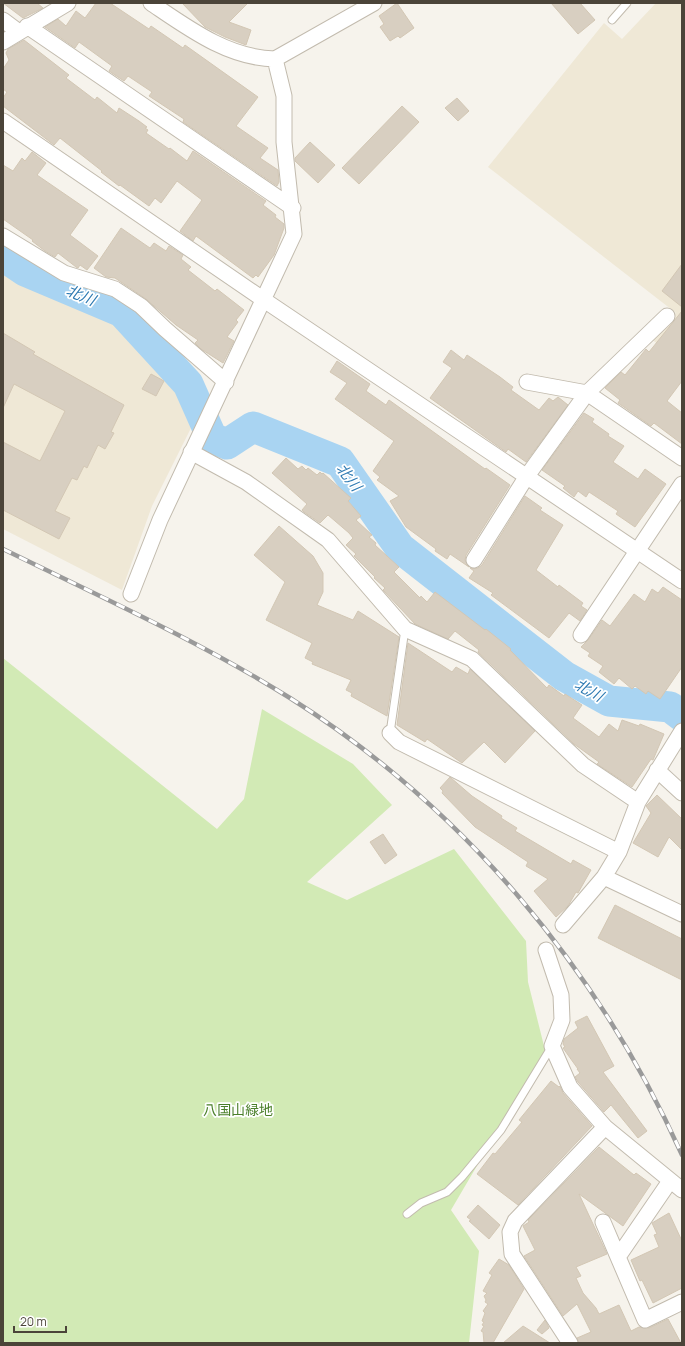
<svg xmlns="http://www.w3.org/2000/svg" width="685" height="1346" viewBox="0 0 685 1346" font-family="Manrope,'Noto Sans JP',sans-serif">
  <rect width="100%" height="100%" fill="#f6f3ec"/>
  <path fill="#efe8d6" d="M 656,3 L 682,3 L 682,362 L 651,339 L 676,313 L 488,167 L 604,23 L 622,39 Z
    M 3,268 L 21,278 L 118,318 L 183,387 L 196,418 L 152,506 L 122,590 L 3,529 Z"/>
  <path fill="#d2eab5" d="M 3,658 L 217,829 L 244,799 L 262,709 L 353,764 L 392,805 L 307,882 L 347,900 L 454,849 L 526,941 L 528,982 L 545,1050 L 451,1210 L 479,1251 L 469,1343 L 3,1343 Z"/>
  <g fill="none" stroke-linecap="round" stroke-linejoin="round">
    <path stroke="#a9d4f2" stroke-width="31" d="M 3,256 L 25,271 L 122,312 L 188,384 L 212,438 L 227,444 L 253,427 L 340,462 L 400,548 L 564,676 L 609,701 L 670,707 L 682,716"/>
  </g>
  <path fill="#d8cfc1" stroke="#d3c7b4" d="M 3,3 L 37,3 L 43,8 L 23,18 Z
    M 96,3 L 110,3 L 149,29 L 151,26 L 183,48 L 185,45 L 258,97 L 236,126 L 268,148 L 260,158 L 278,170 L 279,182 L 277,186 L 183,122 L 184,119 L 149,96 L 152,92 L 128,76 L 124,81 L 109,71 L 112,66 L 79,42 L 75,48 L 45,27 L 58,19 L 66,26 L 76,11 L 85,18 Z
    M 182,3 L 248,3 L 229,22 L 251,30 L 246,45 L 225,37 L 205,27 Z
    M 397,3 L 414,28 L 400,38 L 398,36 L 390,41 L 380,27 L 384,24 L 379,16 Z
    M 551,3 L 580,3 L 595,20 L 578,34 Z
    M 24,40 L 69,75 L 66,78 L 95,100 L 97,97 L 117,113 L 119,108 L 139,121 L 147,127 L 145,128 L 148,130 L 146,133 L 169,149 L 170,148 L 187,161 L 193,151 L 266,201 L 263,205 L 276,215 L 275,217 L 284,224 L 284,228 L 274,255 L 258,277 L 256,275 L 253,278 L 196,236 L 193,241 L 180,231 L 202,200 L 177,181 L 161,203 L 155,198 L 149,206 L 120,185 L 119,186 L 101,172 L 102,171 L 60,138 L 54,145 L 3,106 L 3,98 L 7,92 L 3,89 L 3,69 L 9,60 L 6,53 L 8,49 Z
    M 457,98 L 469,111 L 458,121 L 445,108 Z
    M 402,106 L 419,122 L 359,184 L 342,168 Z
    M 310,142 L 335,165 L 318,183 L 295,161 L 295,158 Z
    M 32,152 L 46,163 L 37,175 L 88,210 L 70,235 L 98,256 L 87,270 L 80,265 L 78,268 L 76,267 L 58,253 L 55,257 L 45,251 L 32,241 L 33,240 L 3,219 L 3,165 L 13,171 L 22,158 L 25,161 Z
    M 121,228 L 150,248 L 154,243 L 166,251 L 169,246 L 183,255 L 181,259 L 191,267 L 188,270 L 215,291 L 217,289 L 244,310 L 236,320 L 238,322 L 227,337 L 234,341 L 223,363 L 201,349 L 195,343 L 198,340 L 176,325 L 146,299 L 115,278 L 106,277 L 94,268 Z
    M 682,264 L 682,307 L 662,291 Z
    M 682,311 L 682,381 L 667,401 L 682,413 L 682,444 L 654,423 L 651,426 L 624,407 L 618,403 L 620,400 L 605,388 L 621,372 L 625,375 L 646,349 L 649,352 Z
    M 3,333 L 35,352 L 33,354 L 124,405 L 111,432 L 114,433 L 105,449 L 98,445 L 87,468 L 84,466 L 77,480 L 72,478 L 55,511 L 70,518 L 59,539 L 3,510 L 3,442 L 40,461 L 65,411 L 14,384 L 3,408 Z
    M 451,350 L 464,360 L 467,355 L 500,377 L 513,387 L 511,390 L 539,410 L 549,398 L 553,401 L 558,397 L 568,405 L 526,462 L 508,449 L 506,452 L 430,398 L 452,368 L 443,362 Z
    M 337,361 L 370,384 L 366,391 L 386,405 L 389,400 L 485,469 L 486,468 L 510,485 L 466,555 L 465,560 L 469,567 L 450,554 L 447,559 L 435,551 L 436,549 L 406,527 L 390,501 L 399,496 L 377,480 L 380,477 L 373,471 L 394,441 L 335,399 L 347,383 L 330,372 Z
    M 151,374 L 164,381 L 156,396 L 142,389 Z
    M 584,413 L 594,419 L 592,422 L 609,434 L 608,436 L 624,446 L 613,462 L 638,479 L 645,469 L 666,484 L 635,527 L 616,514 L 618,511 L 589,492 L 586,497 L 578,491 L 574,497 L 563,488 L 565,486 L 542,470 Z
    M 286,458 L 298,469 L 302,466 L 306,470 L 308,468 L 317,475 L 320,472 L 322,474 L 323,473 L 351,498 L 348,501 L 361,516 L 356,520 L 372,535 L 369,537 L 376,543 L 375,545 L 399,567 L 394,572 L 420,598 L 421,596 L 427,602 L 435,592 L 485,630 L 486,629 L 511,649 L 510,650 L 547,688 L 549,685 L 564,696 L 565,694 L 582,705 L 573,718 L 599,737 L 609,724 L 618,731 L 622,720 L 639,726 L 640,724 L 664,734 L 653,760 L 651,759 L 632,787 L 597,764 L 599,762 L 574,744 L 478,652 L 479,650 L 455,631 L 448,639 L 415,624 L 383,590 L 385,588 L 374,578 L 375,577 L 354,556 L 356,554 L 346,545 L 353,538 L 349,533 L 328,515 L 320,523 L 304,512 L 302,510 L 307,504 L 272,473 Z
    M 525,496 L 542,508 L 540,510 L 563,525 L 536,570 L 558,587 L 559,585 L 583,603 L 581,606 L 587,610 L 580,621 L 569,613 L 549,638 L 491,595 L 493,593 L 469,578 L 474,571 L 470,568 L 478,568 L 482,565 Z
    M 279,526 L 313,556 L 323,573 L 323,592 L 317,605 L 353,620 L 358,611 L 399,637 L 387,716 L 351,696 L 352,693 L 346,690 L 351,680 L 312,664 L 313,662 L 305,658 L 312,643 L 266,620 L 285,582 L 254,555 Z
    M 663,587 L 682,600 L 682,667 L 660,699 L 648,691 L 646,694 L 635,686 L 632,689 L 619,678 L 614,684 L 599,672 L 603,666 L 588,656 L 590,653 L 581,647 L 588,640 L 602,620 L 610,626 L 634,594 L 645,602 L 652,589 L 658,593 Z
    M 408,643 L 452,672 L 456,667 L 468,674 L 470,669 L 535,731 L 505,763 L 484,742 L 462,763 L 427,739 L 425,742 L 397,725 Z
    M 450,777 L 472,796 L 502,816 L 501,818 L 517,828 L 515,831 L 571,864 L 573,860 L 591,870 L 578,893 L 576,892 L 568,906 L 556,917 L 534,891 L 548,879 L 526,866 L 528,862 L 475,827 L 442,793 L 443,791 L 440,788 Z
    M 657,795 L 682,819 L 682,850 L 669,837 L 658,857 L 633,843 L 651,813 L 646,806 Z
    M 383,834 L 397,855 L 385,864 L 370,842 Z
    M 615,905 L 682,939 L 682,980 L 598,938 Z
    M 587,1016 L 614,1066 L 603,1072 L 647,1131 L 638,1138 L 611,1105 L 604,1112 L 578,1082 L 575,1077 L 580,1073 L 577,1069 L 578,1069 L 563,1048 L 565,1047 L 563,1044 L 564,1039 L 578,1028 L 575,1022 Z
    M 551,1081 L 559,1087 L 560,1086 L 563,1093 L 592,1126 L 518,1205 L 477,1174 L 493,1153 L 495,1154 L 522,1122 L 519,1120 Z
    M 599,1147 L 634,1175 L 636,1173 L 651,1184 L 623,1226 L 579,1194 L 607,1254 L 576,1267 L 581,1276 L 576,1278 L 583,1293 L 596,1308 L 599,1314 L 619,1305 L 631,1331 L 639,1327 L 649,1328 L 668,1319 L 681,1343 L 579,1343 L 577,1338 L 591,1332 L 577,1304 L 563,1316 L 524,1256 L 535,1250 L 523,1226 L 529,1222 L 528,1220 Z
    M 478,1205 L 500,1225 L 489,1239 L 469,1221 L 471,1220 L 467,1217 Z
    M 669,1213 L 682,1241 L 682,1288 L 653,1303 L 642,1280 L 640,1281 L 631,1260 L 659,1247 L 654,1235 L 657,1234 L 652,1223 Z
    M 499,1259 L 509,1265 L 524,1289 L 493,1343 L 484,1343 L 483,1332 L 481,1331 L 484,1326 L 482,1325 L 484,1322 L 482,1321 L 485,1313 L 483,1311 L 488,1304 L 485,1302 L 486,1300 L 484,1296 L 487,1293 L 483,1291 L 492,1275 L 489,1273 Z
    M 545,1320 L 549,1328 L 542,1334 L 537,1330 Z
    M 523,1326 L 550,1343 L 503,1343 Z"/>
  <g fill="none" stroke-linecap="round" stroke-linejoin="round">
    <defs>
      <path id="lane" d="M 612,20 L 627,3
        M 390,733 L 405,629
        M 407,1214 L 421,1203 L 447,1192 L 462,1177 L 501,1130 L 552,1046"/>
      <path id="street" d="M 151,3 C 188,28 228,58 275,59 L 374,3
        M 3,20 L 19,32
        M 27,26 L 293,208
        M 3,42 L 68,3
        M 3,121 L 264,300 L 682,581
        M 3,236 L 64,273 L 115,289 L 141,306 L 165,329 L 226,382
        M 527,382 L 587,393 L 682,458
        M 191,452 L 246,482 L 328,540 L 405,629 L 472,659 L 583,765 L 638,802
        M 474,560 L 527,476 L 587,393 L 667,316
        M 131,594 L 160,520 L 294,234 L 284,142 L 284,96 L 275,59
        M 581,635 L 682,484
        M 390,733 L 399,742 L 619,852
        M 657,770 L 682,793
        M 604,877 L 619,852 L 638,802 L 682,731
        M 563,925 L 604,877 L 682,914
        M 546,950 L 561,995 L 562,1020 L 552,1046 L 570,1087 L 605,1127 L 682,1190
        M 603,1222 L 645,1320 L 682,1302
        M 618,1257 L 670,1181
        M 570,1343 L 512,1254 L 510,1232 L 515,1221 L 605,1127"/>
    </defs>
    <use href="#lane" stroke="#c2bbae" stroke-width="9"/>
    <use href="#street" stroke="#c2bbae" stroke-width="17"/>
    <use href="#lane" stroke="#fff" stroke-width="7"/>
    <use href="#street" stroke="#fff" stroke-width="15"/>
    <defs>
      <path id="rail" d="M 3,549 C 99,596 199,641 290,698 C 463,807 599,970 682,1155"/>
    </defs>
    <use href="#rail" stroke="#9a9a9a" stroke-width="4.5"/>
    <use href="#rail" stroke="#fff" stroke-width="3" stroke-dasharray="9" stroke-linecap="butt"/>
  </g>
  <g text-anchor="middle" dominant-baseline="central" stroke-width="3.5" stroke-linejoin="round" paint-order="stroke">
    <g font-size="14" fill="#4a7f2a" stroke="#fff">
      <text x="238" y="1109">八国山緑地</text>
    </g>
    <g font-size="15" font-style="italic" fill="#2e7ab2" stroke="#fff">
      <text transform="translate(81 295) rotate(23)">北川</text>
      <text transform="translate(349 477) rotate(52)">北川</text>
      <text transform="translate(589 690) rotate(29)">北川</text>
    </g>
  </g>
  <rect width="685" height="1346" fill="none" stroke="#4b4439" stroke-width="8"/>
  <path d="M14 1326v6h52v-6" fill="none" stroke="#4b4439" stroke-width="2"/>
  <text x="20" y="1326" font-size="12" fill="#4b4439" stroke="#ffffff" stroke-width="3" paint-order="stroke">20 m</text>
</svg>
